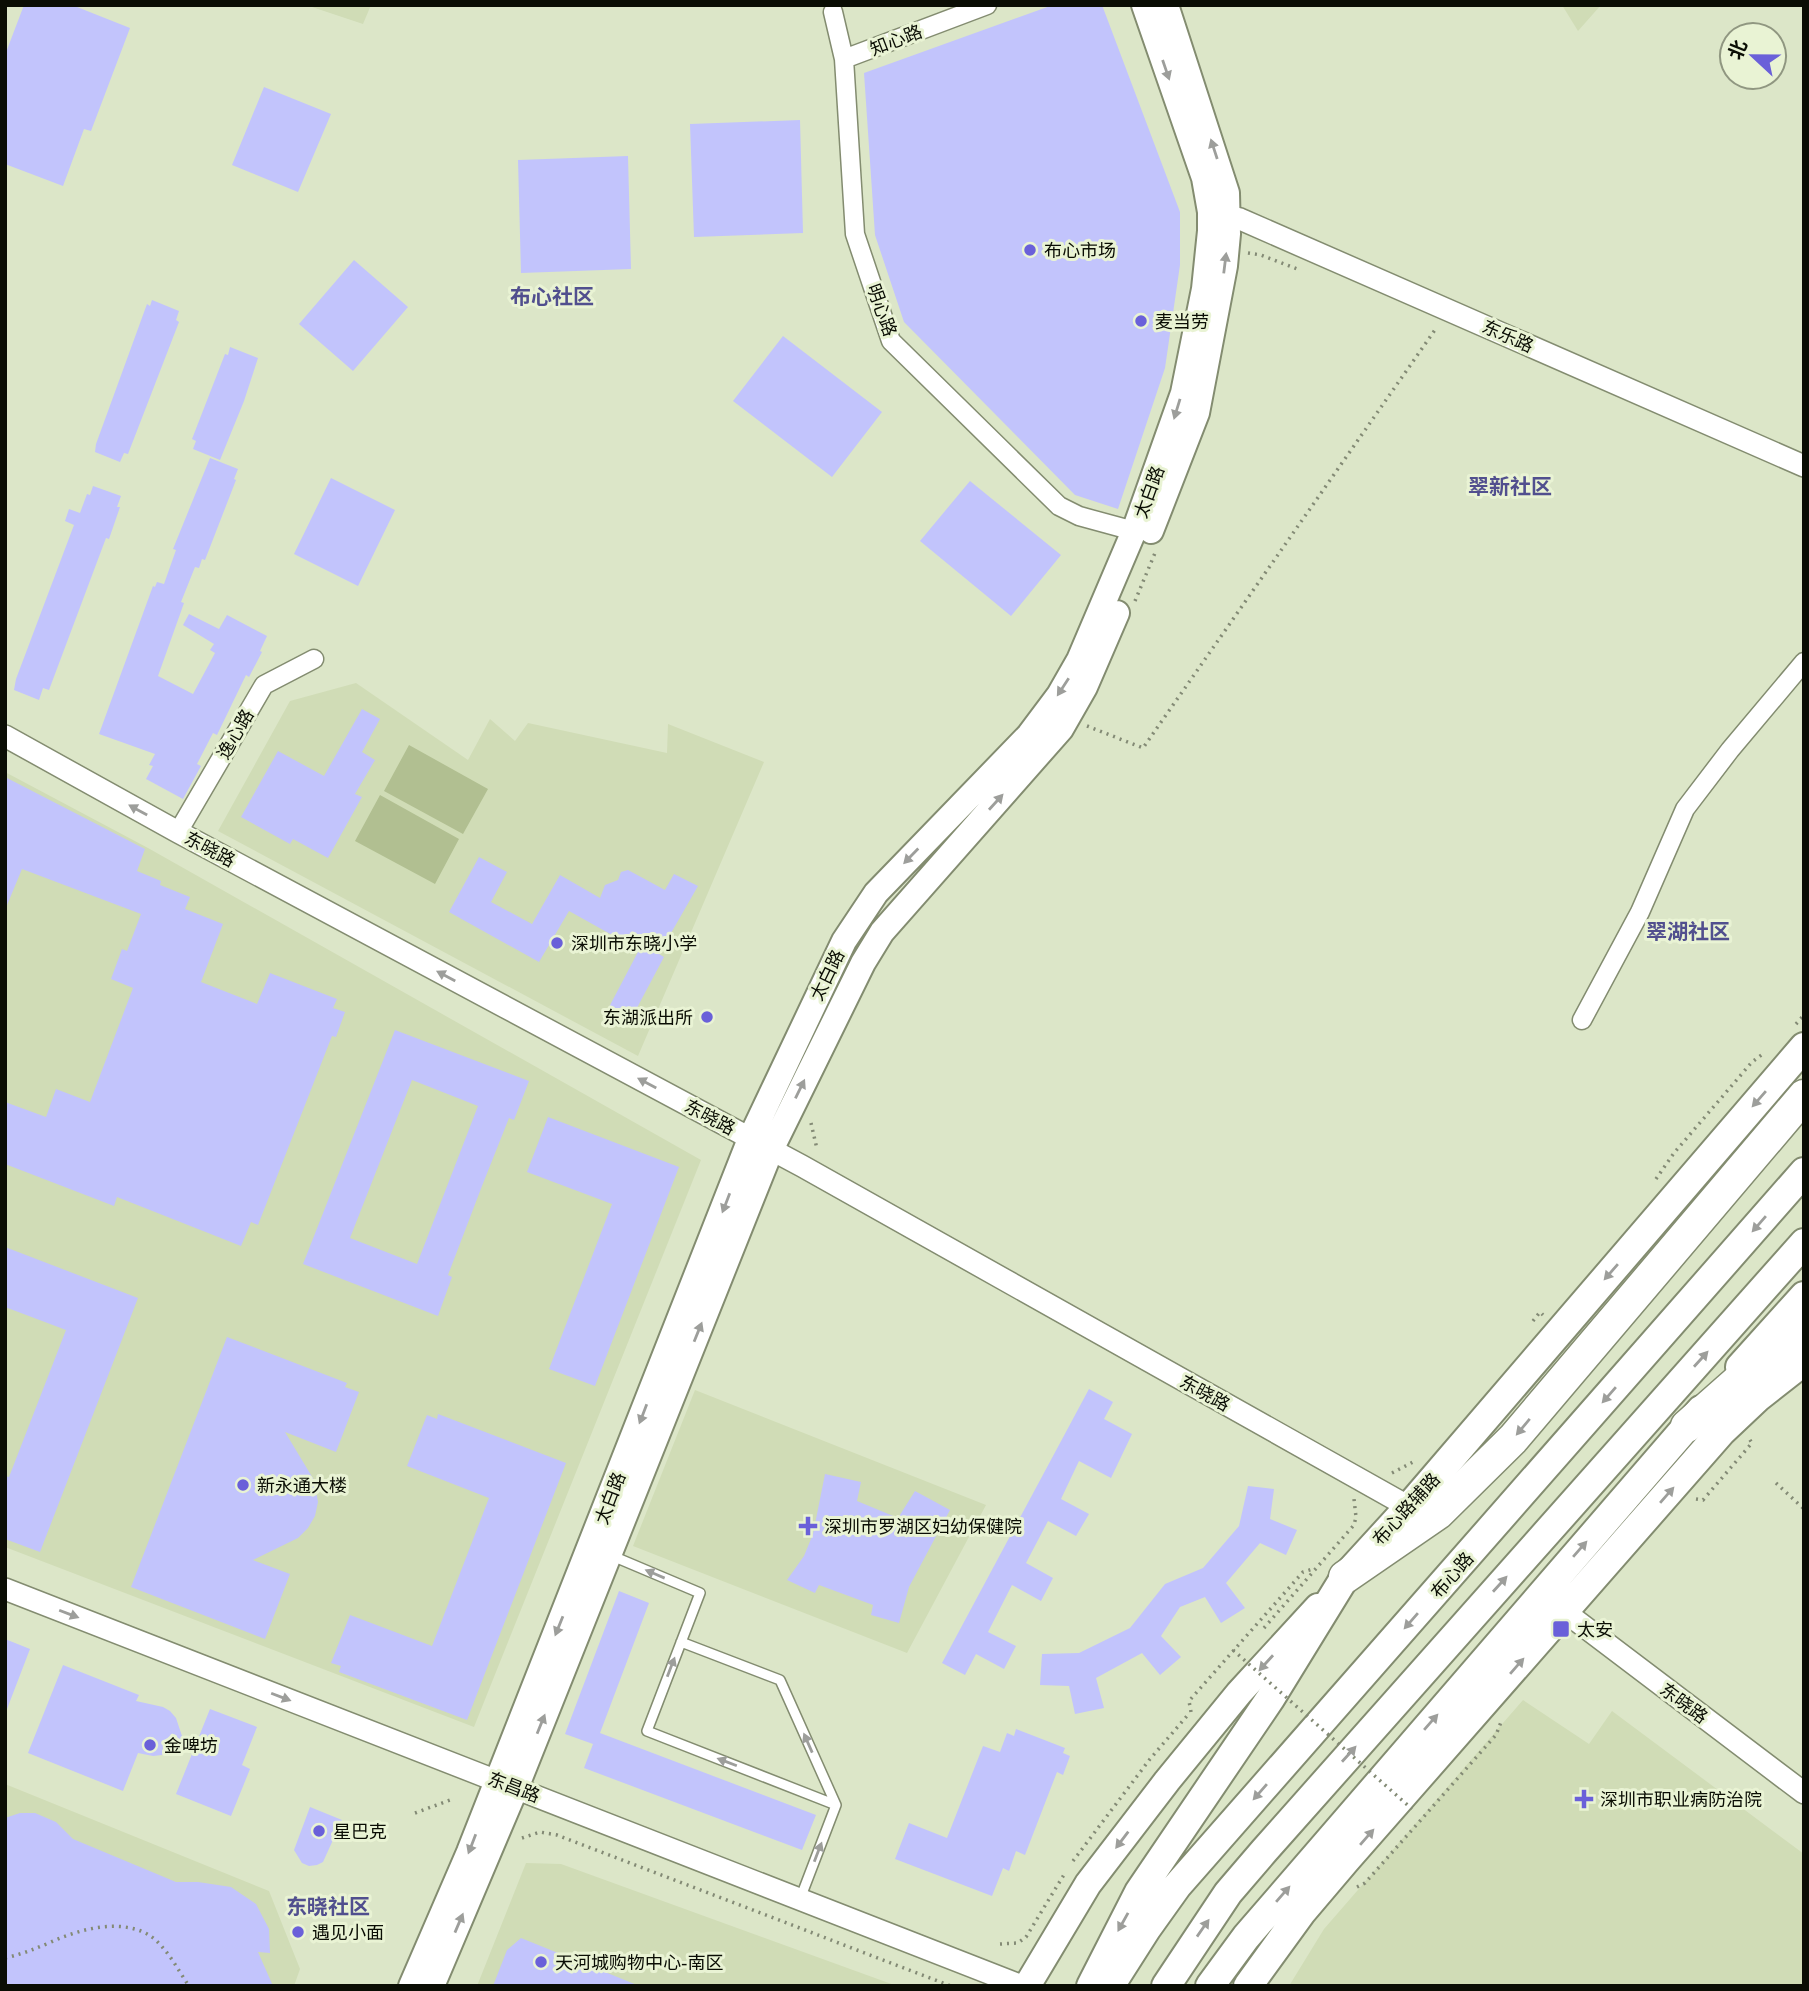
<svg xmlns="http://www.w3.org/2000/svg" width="1809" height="1991" viewBox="0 0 1809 1991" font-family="'DejaVu Sans','Noto Sans SC',sans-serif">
  <rect width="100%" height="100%" fill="#dce6c8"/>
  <path fill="#d0dcb6" d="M 306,5 L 371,5 L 363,24 Z
    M 1562,5 L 1601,5 L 1578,31 Z
    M 356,683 L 468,760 L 490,719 L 515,741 L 528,723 L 667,753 L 668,724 L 764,762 L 638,1056 L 218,831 L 290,701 Z
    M 5,772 L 148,848 L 701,1160 L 474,1727 L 5,1547 Z
    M 695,1390 L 986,1505 L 907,1653 L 633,1546 Z
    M 1523,1700 L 1589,1744 L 1612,1711 L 1804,1854 L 1804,1986 L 1289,1986 L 1324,1929 Z
    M 5,1784 L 269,1891 L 300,1969 L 294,1986 L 5,1986 Z
    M 526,1863 L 561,1864 L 897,1986 L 477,1986 Z"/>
  <path fill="#b1bf91" d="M 409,745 L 488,789 L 463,834 L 384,791 Z
    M 380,795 L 459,839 L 435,884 L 355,841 Z"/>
  <path fill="#c2c4fc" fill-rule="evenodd" d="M 24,5 L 72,5 L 130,28 L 91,131 L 84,129 L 63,186 L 5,164 L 5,55 Z
    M 1053,5 L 1102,5 L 1180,212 L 1180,265 L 1165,368 L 1118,509 L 1075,495 L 904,322 L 875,235 L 864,73 Z
    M 264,87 L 331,114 L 298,192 L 232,165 Z
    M 800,120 L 803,233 L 694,237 L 690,124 Z
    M 628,156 L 631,269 L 521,273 L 518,160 Z
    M 354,260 L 408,307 L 353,371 L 299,324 Z
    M 152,300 L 179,311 L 176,320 L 179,322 L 128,454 L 124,453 L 120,462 L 95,452 L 96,444 L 147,304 L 150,306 Z
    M 783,336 L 882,412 L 832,477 L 733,401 Z
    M 230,347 L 258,358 L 244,401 L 220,460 L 193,449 L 196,441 L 192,439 L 225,354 L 228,355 Z
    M 210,458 L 238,469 L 234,479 L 236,480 L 205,560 L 202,559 L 199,568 L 195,567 L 181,602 L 184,603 L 158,676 L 193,694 L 215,653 L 210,650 L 214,644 L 183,625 L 189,614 L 219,629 L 227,615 L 267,636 L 260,651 L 262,652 L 249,677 L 246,675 L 217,735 L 213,733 L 197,764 L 201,766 L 183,799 L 146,779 L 153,766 L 149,765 L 155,754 L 99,734 L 153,586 L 155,587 L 157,582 L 164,584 L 176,550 L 173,549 Z
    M 331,478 L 395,510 L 358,586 L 294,554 Z
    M 970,481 L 1061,555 L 1011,616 L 920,541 Z
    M 93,486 L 121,496 L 117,507 L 120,507 L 109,539 L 106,538 L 49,690 L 43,688 L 39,700 L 14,690 L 16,679 L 74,525 L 65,521 L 69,509 L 80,513 L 87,494 L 90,495 Z
    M 362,709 L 380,719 L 362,752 L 375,760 L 355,794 L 362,797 L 328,858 L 293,839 L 290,844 L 241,817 L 278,751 L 324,776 Z
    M 5,777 L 145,849 L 137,871 L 161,881 L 160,885 L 190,897 L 185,909 L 223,924 L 201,982 L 257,1004 L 270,973 L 337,999 L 333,1008 L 345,1012 L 336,1037 L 332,1036 L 258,1225 L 251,1222 L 241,1246 L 117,1197 L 114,1206 L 5,1164 L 5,1102 L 46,1117 L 56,1089 L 90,1102 L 133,988 L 111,979 L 122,949 L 127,951 L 141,914 L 22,869 L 5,910 Z
    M 479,857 L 507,872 L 491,902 L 532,924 L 560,875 L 600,898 L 605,885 L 618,880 L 621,872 L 628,870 L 665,890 L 674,874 L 698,886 L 659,954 L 664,957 L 630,1021 L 608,1009 L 639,950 L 569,911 L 539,962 L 449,912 Z
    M 395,1030 L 529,1081 L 514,1120 L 509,1118 L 482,1186 L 448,1275 L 452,1277 L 438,1316 L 303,1264 ZM 412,1080 L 478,1106 L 417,1264 L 350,1238 Z
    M 548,1117 L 679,1167 L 595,1386 L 549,1369 L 612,1204 L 527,1172 Z
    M 5,1247 L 138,1298 L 40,1552 L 5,1539 L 5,1476 L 9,1477 L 66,1330 L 5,1307 Z
    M 227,1337 L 347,1383 L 345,1387 L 359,1392 L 336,1452 L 285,1432 L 314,1480 L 318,1502 L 315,1516 L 308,1528 L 298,1538 L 253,1560 L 290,1574 L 265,1639 L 131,1587 Z
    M 1089,1389 L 1113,1402 L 1104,1419 L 1132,1434 L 1111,1478 L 1079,1461 L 1061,1499 L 1089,1514 L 1076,1536 L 1048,1521 L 1026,1563 L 1053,1578 L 1041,1601 L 1012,1585 L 988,1632 L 1016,1646 L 1004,1669 L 976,1654 L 965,1675 L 942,1663 Z
    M 438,1414 L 566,1463 L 467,1720 L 339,1672 L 341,1666 L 331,1663 L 350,1615 L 432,1646 L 489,1498 L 407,1466 L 427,1415 L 437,1419 Z
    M 825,1474 L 861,1482 L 857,1501 L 898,1518 L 915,1491 L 950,1510 L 909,1587 L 899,1623 L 871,1615 L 873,1605 L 819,1585 L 815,1593 L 787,1580 L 804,1556 L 813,1534 Z
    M 1248,1486 L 1274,1489 L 1270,1519 L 1297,1530 L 1286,1555 L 1260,1543 L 1226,1583 L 1245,1608 L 1221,1623 L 1205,1597 L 1180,1607 L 1161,1636 L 1181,1657 L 1160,1675 L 1142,1653 L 1096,1678 L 1104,1708 L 1075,1714 L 1069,1686 L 1040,1685 L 1042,1654 L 1079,1653 L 1130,1628 L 1165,1584 L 1203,1568 L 1239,1526 Z
    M 619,1591 L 649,1603 L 600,1733 L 816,1815 L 802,1850 L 584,1768 L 593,1744 L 565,1734 Z
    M 5,1639 L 30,1649 L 7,1709 L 5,1709 Z
    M 63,1665 L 139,1695 L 136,1701 L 163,1707 L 170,1711 L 176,1718 L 184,1742 L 162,1755 L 153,1756 L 138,1753 L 123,1791 L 28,1753 Z
    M 210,1709 L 257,1727 L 242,1765 L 250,1769 L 231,1816 L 176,1794 Z
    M 1016,1729 L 1065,1748 L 1063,1753 L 1070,1756 L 1063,1775 L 1057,1772 L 1025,1855 L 1016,1851 L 1009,1871 L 1003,1868 L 992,1896 L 895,1859 L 909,1823 L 947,1838 L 983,1746 L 1000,1752 L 1007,1733 L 1014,1736 Z
    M 310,1807 L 342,1820 L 323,1862 L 317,1865 L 309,1866 L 302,1863 L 294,1850 Z
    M 20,1813 L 35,1813 L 56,1822 L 73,1839 L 176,1882 L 198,1882 L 231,1887 L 256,1904 L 269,1929 L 270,1953 L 258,1952 L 273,1986 L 5,1986 L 5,1818 Z
    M 521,1938 L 637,1985 L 637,1986 L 493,1986 L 507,1950 Z"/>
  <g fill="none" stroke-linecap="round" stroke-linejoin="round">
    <defs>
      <path id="service" d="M 610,1555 L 700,1593 L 647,1731 L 836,1805
        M 681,1642 L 780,1680 L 836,1805 L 800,1899"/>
      <path id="minor" d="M 833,12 L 844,59 L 855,234 L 891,341 L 1059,506 L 1079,516 L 1134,531
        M 844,59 L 987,5
        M 178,832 L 264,685 L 314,659
        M 1582,1020 L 1640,912 L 1685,809 L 1730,750 L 1804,662"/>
      <path id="tertiary" d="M 1215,213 L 1240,219 L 1804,466
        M 5,736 L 178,832 L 802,1166 L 1409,1507
        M 5,1589 L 1022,1986
        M 1565,1612 L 1804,1793"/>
      <path id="secondary" d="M 1151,531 L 1197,413 L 1225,266 L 1228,234 L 1227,193 L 1166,5
        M 411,1986 L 469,1852 L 750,1139 L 844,941 L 876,893 L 1029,735 L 1059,695 L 1079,660 L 1134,531 L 1183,393 L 1204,289 L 1210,231 L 1210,212 L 1204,178 L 1144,5
        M 432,1986 L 516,1788 L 771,1150 L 863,963 L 882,932 L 1061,729 L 1085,687 L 1117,613"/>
      <path id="primary" d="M 1027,1986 L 1088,1884 L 1167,1781 L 1239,1693 L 1318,1607"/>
      <path id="trunk" d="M 1740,1367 L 1804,1296
        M 1091,1986 L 1139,1892 L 1270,1699 L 1345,1577 L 1409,1507 L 1804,1047
        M 1110,1986 L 1147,1928 L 1177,1886 L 1804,1172
        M 1166,1986 L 1228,1893 L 1264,1851 L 1804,1243
        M 1210,1986 L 1246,1937 L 1701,1410
        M 1248,1986 L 1301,1913 L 1346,1860 L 1722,1431 L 1757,1398 L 1804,1361"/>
      <path id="motorway" d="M 1687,1426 L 1755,1366 L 1804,1331
        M 1345,1577 L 1438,1513 L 1513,1439 L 1804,1096"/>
    </defs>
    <use href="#service" stroke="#838c70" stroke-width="12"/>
    <use href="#minor" stroke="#838c70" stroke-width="21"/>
    <use href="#tertiary" stroke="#838c70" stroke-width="24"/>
    <use href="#secondary" stroke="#838c70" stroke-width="28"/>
    <use href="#primary" stroke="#838c70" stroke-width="30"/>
    <use href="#trunk" stroke="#838c70" stroke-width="32"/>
    <use href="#motorway" stroke="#838c70" stroke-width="35"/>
    <path stroke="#838a75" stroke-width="3.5" stroke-dasharray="2 5" stroke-linecap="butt" d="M 1248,253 L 1261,255 L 1300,270
      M 1135,601 L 1155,553
      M 1087,726 L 1143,748 L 1437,327
      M 1796,1024 L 1804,1015
      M 811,1123 L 817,1149
      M 1656,1179 L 1674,1153 L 1752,1062 L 1764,1053
      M 1533,1321 L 1540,1312 L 1543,1315
      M 1392,1473 L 1413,1462
      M 1776,1483 L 1804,1509
      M 1696,1499 L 1703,1500 L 1752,1443 L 1748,1437
      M 1264,1628 L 1354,1525 L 1356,1517 L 1354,1499
      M 1191,1712 L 1189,1701 L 1303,1572 L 1313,1569
      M 415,1813 L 453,1799
      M 522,1838 L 540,1832 L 557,1835 L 951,1986
      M 1073,1861 L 1150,1759 L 1187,1716
      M 1357,1887 L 1365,1883 L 1496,1735 L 1501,1722
      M 1000,1944 L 1018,1943 L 1026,1937 L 1065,1873
      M 5,1958 C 22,1954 35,1949 51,1942 C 80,1929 120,1918 149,1935 C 166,1946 178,1970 189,1986"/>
    <use href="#service" stroke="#fff" stroke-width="9"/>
    <use href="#minor" stroke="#fff" stroke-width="18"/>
    <use href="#tertiary" stroke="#fff" stroke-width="21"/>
    <use href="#secondary" stroke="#fff" stroke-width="24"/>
    <use href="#primary" stroke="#fff" stroke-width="26"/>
    <use href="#trunk" stroke="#fff" stroke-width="28"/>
    <use href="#motorway" stroke="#fff" stroke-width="32"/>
    <path stroke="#838a75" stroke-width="3.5" stroke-dasharray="2 5" stroke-linecap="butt" d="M 1233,1650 L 1412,1809"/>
  </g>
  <defs><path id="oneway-solid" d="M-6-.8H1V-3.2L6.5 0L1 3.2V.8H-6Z" transform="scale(1.75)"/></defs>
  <g fill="#9d9e9b">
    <use href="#oneway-solid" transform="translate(1166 70) rotate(71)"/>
    <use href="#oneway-solid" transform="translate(1214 149) rotate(-108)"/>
    <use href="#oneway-solid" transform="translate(1225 263) rotate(-83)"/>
    <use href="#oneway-solid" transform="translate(1177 409) rotate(107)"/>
    <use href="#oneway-solid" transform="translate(1063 687) rotate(123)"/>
    <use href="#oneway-solid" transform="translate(996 802) rotate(-48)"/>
    <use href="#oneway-solid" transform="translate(138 810) rotate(-151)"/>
    <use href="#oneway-solid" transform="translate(911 856) rotate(134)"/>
    <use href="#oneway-solid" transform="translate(446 976) rotate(-152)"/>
    <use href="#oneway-solid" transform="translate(647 1083) rotate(-152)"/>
    <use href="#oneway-solid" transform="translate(800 1089) rotate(-64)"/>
    <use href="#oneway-solid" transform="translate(1759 1099) rotate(131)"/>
    <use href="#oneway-solid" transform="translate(726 1203) rotate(111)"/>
    <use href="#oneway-solid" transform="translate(1759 1224) rotate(131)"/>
    <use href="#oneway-solid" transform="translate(1611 1272) rotate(131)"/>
    <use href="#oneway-solid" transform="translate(698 1332) rotate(-68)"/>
    <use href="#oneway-solid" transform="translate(1701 1359) rotate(-48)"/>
    <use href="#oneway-solid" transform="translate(1609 1395) rotate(131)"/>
    <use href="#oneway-solid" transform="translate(643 1414) rotate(111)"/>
    <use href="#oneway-solid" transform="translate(1523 1427) rotate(130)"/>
    <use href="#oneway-solid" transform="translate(1667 1495) rotate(-49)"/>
    <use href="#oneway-solid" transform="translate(1580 1549) rotate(-49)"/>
    <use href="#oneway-solid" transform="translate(655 1574) rotate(-157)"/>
    <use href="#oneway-solid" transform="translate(1500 1584) rotate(-48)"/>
    <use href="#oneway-solid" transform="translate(69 1614) rotate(21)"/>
    <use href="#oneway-solid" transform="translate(1411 1621) rotate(131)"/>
    <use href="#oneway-solid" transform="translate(559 1626) rotate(112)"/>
    <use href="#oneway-solid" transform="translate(1266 1663) rotate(132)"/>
    <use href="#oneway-solid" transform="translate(1517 1666) rotate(-49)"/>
    <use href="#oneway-solid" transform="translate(671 1667) rotate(-69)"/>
    <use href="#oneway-solid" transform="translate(281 1697) rotate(21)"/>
    <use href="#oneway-solid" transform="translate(1431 1722) rotate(-49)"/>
    <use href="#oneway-solid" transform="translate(541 1724) rotate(-68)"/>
    <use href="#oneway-solid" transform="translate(808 1743) rotate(-114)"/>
    <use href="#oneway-solid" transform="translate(1349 1754) rotate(-48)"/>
    <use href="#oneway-solid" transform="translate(727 1762) rotate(-159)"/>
    <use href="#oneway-solid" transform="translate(1260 1792) rotate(131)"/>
    <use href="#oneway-solid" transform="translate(1367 1837) rotate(-49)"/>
    <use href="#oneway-solid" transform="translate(1122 1840) rotate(127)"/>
    <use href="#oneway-solid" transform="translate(472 1844) rotate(111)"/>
    <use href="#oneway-solid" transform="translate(818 1852) rotate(-69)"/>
    <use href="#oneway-solid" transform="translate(1283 1894) rotate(-49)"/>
    <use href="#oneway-solid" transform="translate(1123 1922) rotate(119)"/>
    <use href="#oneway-solid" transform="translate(459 1923) rotate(-67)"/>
    <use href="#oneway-solid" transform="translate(1203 1928) rotate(-55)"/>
  </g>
  <g fill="#6a60d9" stroke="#e9f3d4" stroke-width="2.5">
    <circle cx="1030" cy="250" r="7"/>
    <circle cx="1141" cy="321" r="7"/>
    <circle cx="557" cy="943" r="7"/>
    <circle cx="707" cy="1017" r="7"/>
    <circle cx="243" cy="1485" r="7"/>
    <path d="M804.5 1515.5h7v7h7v7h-7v7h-7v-7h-7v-7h7z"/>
    <rect x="1552" y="1620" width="18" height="18" rx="3.5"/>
    <circle cx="150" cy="1745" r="7"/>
    <path d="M1580.5 1788.5h7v7h7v7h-7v7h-7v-7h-7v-7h7z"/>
    <circle cx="319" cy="1831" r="7"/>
    <circle cx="298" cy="1932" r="7"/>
    <circle cx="541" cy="1962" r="7"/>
  </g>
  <g text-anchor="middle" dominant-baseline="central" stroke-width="6" stroke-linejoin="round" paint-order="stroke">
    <g font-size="18" fill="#0a0d04" stroke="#e9f3d4">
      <text transform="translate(896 40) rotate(-21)">知心路</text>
      <text transform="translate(882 310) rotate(70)">明心路</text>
      <text transform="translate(1508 336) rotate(24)">东乐路</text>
      <text transform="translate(1149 492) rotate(-70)">太白路</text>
      <text transform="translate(235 734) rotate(-60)">逸心路</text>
      <text transform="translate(210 849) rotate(28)">东晓路</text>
      <text transform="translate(827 975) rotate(-64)">太白路</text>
      <text transform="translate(710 1117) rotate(28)">东晓路</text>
      <text transform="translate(1205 1393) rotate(29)">东晓路</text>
      <text transform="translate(610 1498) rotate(-69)">太白路</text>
      <text transform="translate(1406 1509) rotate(-48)">布心路辅路</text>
      <text transform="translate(1452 1575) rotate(-49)">布心路</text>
      <text transform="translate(1684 1703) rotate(37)">东晓路</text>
      <text transform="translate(514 1787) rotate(21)">东昌路</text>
    </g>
    <g font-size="18" fill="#0a0d04" stroke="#e9f3d4" text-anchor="start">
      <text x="1044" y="250">布心市场</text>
      <text x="1155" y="321">麦当劳</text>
      <text x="571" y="943">深圳市东晓小学</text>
      <text x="693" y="1017" text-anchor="end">东湖派出所</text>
      <text x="257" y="1485">新永通大楼</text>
      <text x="824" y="1526">深圳市罗湖区妇幼保健院</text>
      <text x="1577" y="1629">太安</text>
      <text x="164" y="1745">金啤坊</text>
      <text x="1600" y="1799">深圳市职业病防治院</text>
      <text x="333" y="1831">星巴克</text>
      <text x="312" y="1932">遇见小面</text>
      <text x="555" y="1962">天河城购物中心-南区</text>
    </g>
    <g font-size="21" font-weight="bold" fill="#514f8e" stroke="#e9f3d4">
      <text x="552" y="297">布心社区</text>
      <text x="1510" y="487">翠新社区</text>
      <text x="1688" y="932">翠湖社区</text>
      <text x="328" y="1907">东晓社区</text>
    </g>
  </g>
  <rect width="1809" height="1991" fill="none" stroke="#0a0d04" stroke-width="14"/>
  <g transform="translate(1753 56) rotate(292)"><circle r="33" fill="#e9f3d4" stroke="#909781" stroke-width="2"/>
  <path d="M0-5L12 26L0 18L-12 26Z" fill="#6a60d9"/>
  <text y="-10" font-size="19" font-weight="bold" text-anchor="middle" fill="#0a0d04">北</text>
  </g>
</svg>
